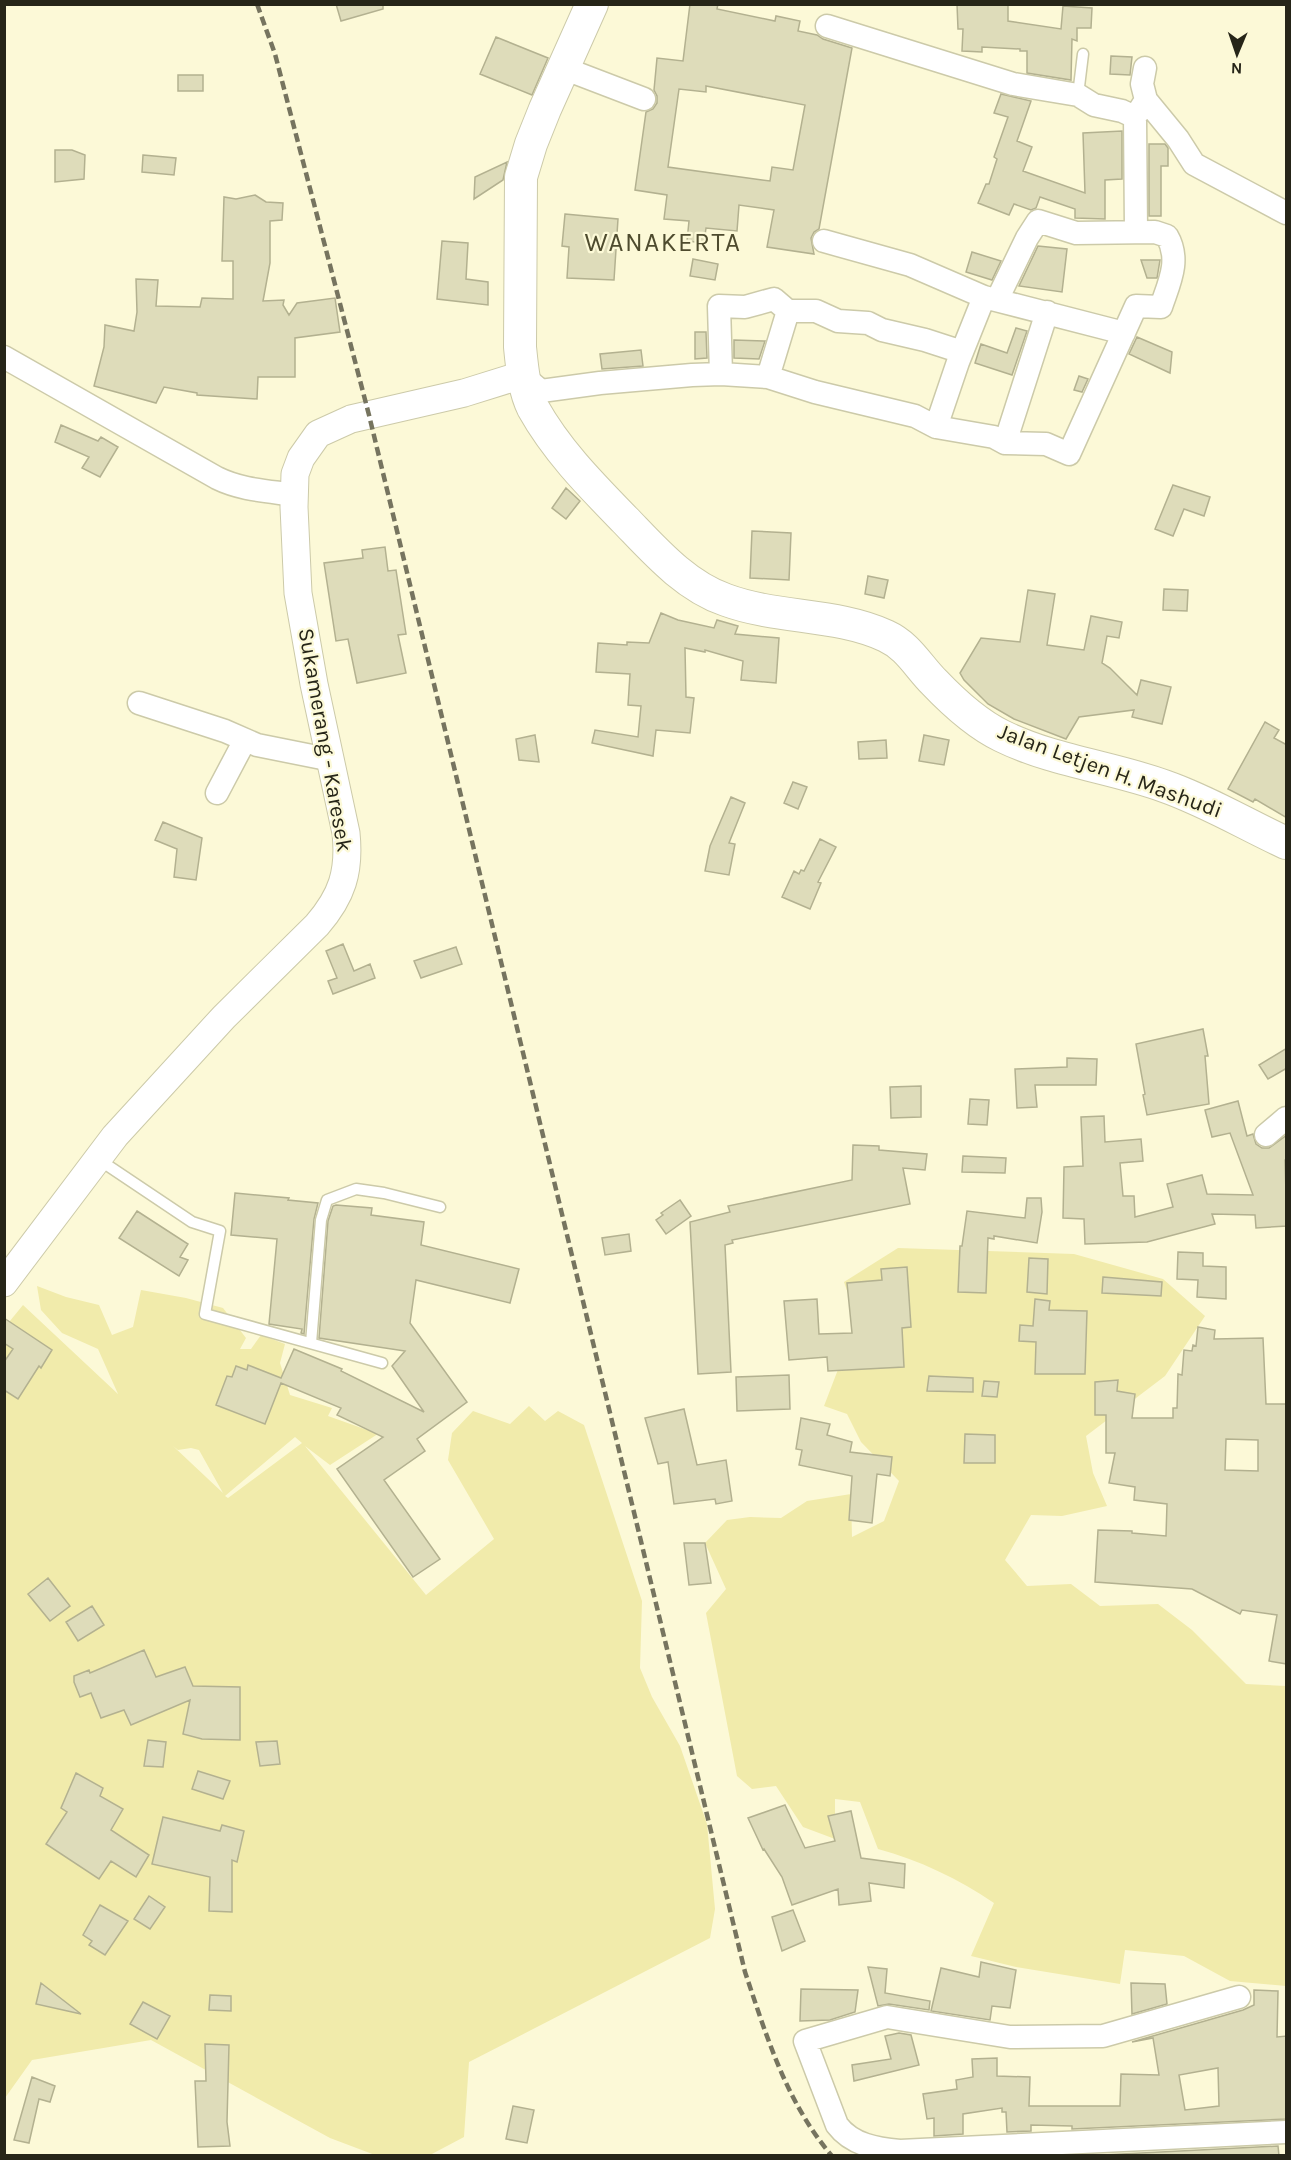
<svg xmlns="http://www.w3.org/2000/svg" width="1291" height="2160" viewBox="0 0 1291 2160" font-family="Karla,sans-serif">
  <rect width="100%" height="100%" fill="#fcf9d7"/>
  <path fill="#f1ebab" fill-rule="evenodd" d="M 898,1248 L 1074,1254 L 1163,1279 L 1205,1316 L 1165,1376 L 1086,1436 L 1093,1473 L 1107,1506 L 1062,1516 L 1031,1515 L 1005,1560 L 1027,1586 L 1071,1584 L 1100,1606 L 1158,1604 L 1192,1630 L 1246,1684 L 1286,1686 L 1286,1986 L 1230,1981 L 1184,1956 L 1125,1950 L 1120,1984 L 1016,1967 L 971,1956 L 994,1903 C 959,1879 919,1860 878,1849 L 860,1802 L 835,1799 L 835,1839 L 803,1827 L 776,1786 L 752,1789 L 737,1776 L 706,1613 L 726,1589 L 705,1543 L 727,1520 L 750,1517 L 781,1518 L 807,1501 L 851,1494 L 852,1537 L 884,1521 L 899,1481 L 861,1442 L 847,1414 L 824,1406 L 857,1320 L 844,1282 Z
    M 37,1286 L 66,1297 L 99,1305 L 112,1335 L 133,1327 L 141,1290 L 186,1298 L 223,1308 L 246,1338 L 240,1349 L 251,1349 L 261,1335 L 285,1344 L 280,1363 L 290,1395 L 332,1408 L 328,1416 L 370,1431 L 407,1415 L 330,1465 L 305,1446 L 426,1595 L 494,1539 L 448,1460 L 452,1433 L 473,1411 L 510,1424 L 529,1406 L 545,1421 L 558,1411 L 584,1425 L 642,1601 L 640,1668 L 652,1697 L 680,1746 L 707,1824 L 715,1909 L 710,1938 L 469,2062 L 464,2137 L 430,2155 L 375,2155 L 330,2138 L 151,2040 L 32,2060 L 5,2098 L 5,1327 L 23,1305 L 118,1394 L 98,1349 L 62,1333 L 41,1310 ZM 295,1437 L 302,1443 L 228,1498 L 225,1496 ZM 173,1446 L 178,1450 L 191,1448 L 199,1450 L 223,1493 Z"/>
  <path fill="#dedcba" stroke="#b3b190" stroke-width="1.5" fill-rule="evenodd" d="M 336,4 L 383,4 L 383,9 L 341,21 Z
    M 690,4 L 718,4 L 717,9 L 775,21 L 776,16 L 800,21 L 798,31 L 817,35 L 823,39 L 852,48 L 819,229 L 814,232 L 811,238 L 814,254 L 767,247 L 774,210 L 739,205 L 737,231 L 706,228 L 704,243 L 687,241 L 689,221 L 664,219 L 667,195 L 635,190 L 646,112 L 653,109 L 657,103 L 657,96 L 654,90 L 657,58 L 683,61 ZM 706,86 L 805,105 L 793,170 L 772,167 L 770,181 L 668,167 L 679,89 L 706,92 Z
    M 957,4 L 1008,4 L 1008,21 L 1061,29 L 1063,6 L 1092,8 L 1091,28 L 1077,28 L 1077,41 L 1072,39 L 1071,80 L 1027,73 L 1027,51 L 1020,51 L 1020,49 L 982,47 L 982,52 L 962,51 L 963,29 L 958,29 Z
    M 496,37 L 548,58 L 532,95 L 480,74 Z
    M 1111,56 L 1132,57 L 1130,75 L 1110,74 Z
    M 178,75 L 203,75 L 203,91 L 178,91 Z
    M 1001,94 L 1031,101 L 1017,141 L 1032,147 L 1023,171 L 1085,193 L 1083,133 L 1122,131 L 1122,179 L 1105,180 L 1105,219 L 1075,218 L 1075,209 L 1040,197 L 1036,208 L 1031,210 L 1014,204 L 1009,215 L 978,203 L 986,184 L 989,184 L 997,159 L 994,157 L 1008,117 L 994,113 Z
    M 1149,144 L 1165,144 L 1168,148 L 1168,166 L 1161,166 L 1161,216 L 1149,216 Z
    M 55,150 L 72,150 L 85,155 L 84,179 L 55,182 Z
    M 143,155 L 176,158 L 174,175 L 142,172 Z
    M 507,162 L 503,180 L 474,199 L 475,177 Z
    M 255,195 L 266,202 L 283,203 L 282,220 L 270,221 L 270,263 L 263,301 L 284,300 L 283,305 L 289,315 L 297,303 L 335,298 L 340,332 L 295,338 L 295,377 L 258,377 L 257,399 L 197,395 L 197,393 L 164,387 L 156,403 L 94,386 L 104,347 L 105,325 L 134,331 L 137,312 L 136,279 L 158,280 L 156,306 L 200,307 L 202,298 L 233,299 L 233,261 L 222,261 L 224,197 L 236,199 Z
    M 565,214 L 618,219 L 614,280 L 567,278 L 569,247 L 562,246 Z
    M 442,241 L 468,243 L 466,279 L 488,282 L 488,305 L 437,299 Z
    M 1038,246 L 1067,249 L 1062,292 L 1019,286 Z
    M 972,252 L 1001,261 L 992,280 L 966,272 Z
    M 693,259 L 718,264 L 715,280 L 690,276 Z
    M 1141,260 L 1160,260 L 1157,278 L 1147,278 Z
    M 1016,328 L 1027,331 L 1012,375 L 975,363 L 981,344 L 1007,353 Z
    M 695,332 L 706,332 L 707,358 L 695,359 Z
    M 1137,337 L 1172,352 L 1170,373 L 1129,354 Z
    M 734,340 L 765,341 L 759,359 L 734,358 Z
    M 641,350 L 643,366 L 602,369 L 600,354 Z
    M 1079,376 L 1088,379 L 1082,392 L 1074,390 Z
    M 61,425 L 98,441 L 101,437 L 118,447 L 100,477 L 82,468 L 89,457 L 55,442 Z
    M 1173,485 L 1210,497 L 1204,516 L 1184,509 L 1173,536 L 1155,529 Z
    M 566,488 L 580,501 L 566,519 L 552,508 Z
    M 752,531 L 791,533 L 789,580 L 750,578 Z
    M 385,547 L 388,571 L 396,570 L 406,634 L 398,635 L 406,673 L 357,683 L 348,639 L 336,641 L 324,563 L 363,558 L 362,550 Z
    M 868,576 L 888,580 L 884,598 L 865,594 Z
    M 1164,589 L 1188,590 L 1187,611 L 1163,610 Z
    M 1028,590 L 1055,594 L 1047,645 L 1084,650 L 1091,616 L 1122,622 L 1119,638 L 1107,636 L 1102,663 L 1110,668 L 1137,695 L 1141,680 L 1171,687 L 1162,724 L 1132,717 L 1134,710 L 1079,717 L 1066,739 L 1014,719 L 988,704 L 964,680 L 960,673 L 981,638 L 1020,642 Z
    M 661,613 L 678,620 L 714,628 L 717,620 L 738,626 L 735,634 L 779,638 L 776,683 L 741,680 L 743,661 L 705,650 L 705,652 L 685,648 L 686,697 L 694,698 L 690,733 L 656,730 L 653,756 L 592,743 L 595,730 L 638,737 L 641,706 L 628,705 L 630,674 L 596,672 L 598,643 L 627,645 L 627,642 L 649,643 Z
    M 1265,722 L 1279,730 L 1274,738 L 1287,745 L 1287,818 L 1255,799 L 1253,802 L 1228,789 Z
    M 535,735 L 539,762 L 519,760 L 516,739 Z
    M 924,735 L 949,740 L 944,765 L 919,761 Z
    M 886,740 L 887,758 L 859,759 L 858,742 Z
    M 793,782 L 807,787 L 798,809 L 784,803 Z
    M 731,797 L 745,803 L 729,843 L 735,844 L 729,875 L 705,871 L 710,846 Z
    M 163,822 L 202,838 L 196,880 L 174,877 L 177,849 L 155,840 Z
    M 820,839 L 836,847 L 818,882 L 821,883 L 810,909 L 782,897 L 794,871 L 799,874 L 801,870 L 804,871 Z
    M 343,944 L 354,971 L 370,964 L 375,978 L 333,994 L 328,981 L 337,978 L 326,951 Z
    M 456,947 L 462,964 L 421,978 L 414,961 Z
    M 1203,1029 L 1208,1056 L 1205,1056 L 1209,1104 L 1147,1115 L 1143,1095 L 1145,1094 L 1136,1044 Z
    M 1287,1048 L 1287,1068 L 1268,1079 L 1259,1065 Z
    M 1067,1058 L 1097,1059 L 1096,1085 L 1035,1085 L 1037,1107 L 1017,1108 L 1015,1069 L 1067,1067 Z
    M 921,1086 L 921,1117 L 891,1118 L 890,1087 Z
    M 970,1099 L 989,1100 L 987,1125 L 968,1124 Z
    M 1238,1101 L 1247,1136 L 1253,1134 L 1256,1144 L 1262,1148 L 1269,1148 L 1287,1135 L 1287,1159 L 1285,1160 L 1287,1226 L 1256,1228 L 1255,1215 L 1212,1214 L 1215,1224 L 1147,1242 L 1085,1244 L 1084,1219 L 1063,1218 L 1064,1167 L 1083,1166 L 1081,1117 L 1104,1116 L 1105,1142 L 1141,1139 L 1143,1161 L 1120,1163 L 1123,1196 L 1134,1196 L 1135,1217 L 1173,1207 L 1167,1184 L 1202,1175 L 1207,1194 L 1253,1195 L 1230,1133 L 1212,1137 L 1205,1110 Z
    M 853,1145 L 879,1146 L 879,1150 L 927,1154 L 925,1170 L 903,1168 L 910,1204 L 732,1240 L 733,1243 L 725,1245 L 731,1372 L 698,1374 L 690,1222 L 730,1212 L 728,1206 L 852,1180 Z
    M 963,1156 L 1006,1158 L 1005,1173 L 962,1172 Z
    M 235,1193 L 289,1198 L 288,1200 L 318,1203 L 314,1219 L 304,1334 L 301,1333 L 302,1329 L 269,1324 L 277,1239 L 231,1235 Z
    M 1027,1198 L 1041,1198 L 1042,1212 L 1037,1243 L 994,1236 L 994,1239 L 988,1238 L 986,1293 L 958,1292 L 960,1246 L 962,1246 L 967,1211 L 1025,1218 Z
    M 680,1200 L 691,1216 L 666,1234 L 656,1220 L 663,1215 L 661,1213 Z
    M 336,1205 L 372,1208 L 371,1215 L 424,1222 L 421,1245 L 519,1269 L 510,1303 L 416,1280 L 410,1323 L 467,1402 L 417,1439 L 425,1451 L 384,1480 L 440,1559 L 413,1577 L 337,1469 L 383,1437 L 337,1415 L 341,1408 L 281,1383 L 265,1424 L 216,1405 L 227,1376 L 232,1377 L 236,1366 L 247,1370 L 248,1365 L 281,1378 L 294,1349 L 342,1369 L 341,1371 L 424,1412 L 392,1366 L 405,1351 L 319,1338 L 328,1221 L 333,1206 Z
    M 137,1211 L 188,1244 L 180,1257 L 188,1260 L 179,1276 L 119,1238 Z
    M 629,1234 L 631,1251 L 605,1255 L 602,1238 Z
    M 1178,1252 L 1203,1253 L 1203,1266 L 1226,1267 L 1226,1299 L 1197,1297 L 1198,1280 L 1177,1279 Z
    M 1029,1258 L 1048,1259 L 1047,1294 L 1027,1292 Z
    M 907,1267 L 911,1327 L 902,1328 L 904,1367 L 828,1371 L 827,1357 L 789,1360 L 784,1301 L 817,1299 L 819,1334 L 852,1333 L 847,1283 L 882,1280 L 881,1269 Z
    M 1103,1277 L 1162,1282 L 1161,1296 L 1102,1293 Z
    M 1035,1299 L 1050,1301 L 1049,1310 L 1087,1311 L 1085,1374 L 1035,1374 L 1036,1342 L 1019,1341 L 1020,1325 L 1033,1326 Z
    M 4,1318 L 52,1350 L 41,1368 L 39,1366 L 18,1399 L 4,1390 L 4,1362 L 13,1349 L 4,1343 Z
    M 1198,1327 L 1215,1330 L 1214,1339 L 1263,1338 L 1266,1404 L 1287,1404 L 1287,1664 L 1269,1661 L 1277,1615 L 1242,1610 L 1240,1614 L 1192,1589 L 1095,1582 L 1098,1530 L 1132,1531 L 1132,1533 L 1166,1536 L 1167,1504 L 1134,1500 L 1135,1487 L 1109,1483 L 1115,1453 L 1106,1453 L 1106,1415 L 1095,1415 L 1095,1382 L 1118,1380 L 1117,1391 L 1135,1394 L 1132,1418 L 1173,1418 L 1173,1408 L 1177,1408 L 1178,1374 L 1182,1375 L 1184,1350 L 1192,1351 L 1193,1345 L 1196,1346 ZM 1226,1439 L 1258,1440 L 1258,1471 L 1225,1470 Z
    M 789,1375 L 790,1409 L 737,1411 L 736,1377 Z
    M 929,1376 L 973,1378 L 973,1392 L 927,1391 Z
    M 984,1381 L 999,1382 L 997,1397 L 982,1396 Z
    M 684,1409 L 697,1465 L 726,1460 L 732,1501 L 716,1504 L 715,1499 L 674,1504 L 668,1462 L 658,1464 L 645,1418 Z
    M 801,1418 L 830,1424 L 827,1435 L 852,1442 L 850,1452 L 892,1457 L 890,1476 L 877,1474 L 872,1523 L 849,1520 L 852,1476 L 799,1465 L 802,1450 L 796,1449 Z
    M 965,1434 L 995,1435 L 995,1463 L 964,1463 Z
    M 684,1543 L 705,1543 L 711,1583 L 689,1585 Z
    M 48,1578 L 70,1606 L 50,1621 L 28,1594 Z
    M 92,1606 L 104,1625 L 78,1641 L 66,1622 Z
    M 144,1650 L 156,1677 L 185,1667 L 193,1686 L 240,1687 L 240,1740 L 202,1739 L 183,1734 L 190,1700 L 131,1725 L 124,1710 L 101,1718 L 91,1693 L 80,1697 L 74,1682 L 74,1676 L 89,1670 L 90,1673 Z
    M 148,1740 L 166,1742 L 163,1767 L 144,1766 Z
    M 277,1741 L 280,1764 L 260,1766 L 256,1742 Z
    M 198,1771 L 230,1781 L 223,1799 L 192,1789 Z
    M 76,1773 L 103,1788 L 100,1796 L 123,1809 L 111,1830 L 149,1855 L 136,1877 L 111,1861 L 99,1879 L 46,1844 L 67,1812 L 61,1808 Z
    M 785,1805 L 805,1848 L 835,1841 L 828,1816 L 851,1811 L 861,1858 L 905,1864 L 904,1888 L 869,1883 L 871,1901 L 839,1905 L 838,1889 L 792,1905 L 782,1877 L 764,1849 L 763,1850 L 748,1818 Z
    M 163,1817 L 220,1831 L 222,1825 L 244,1831 L 237,1862 L 232,1860 L 232,1912 L 209,1911 L 210,1877 L 152,1864 Z
    M 149,1896 L 165,1907 L 150,1929 L 134,1919 Z
    M 100,1905 L 128,1921 L 105,1955 L 89,1945 L 92,1941 L 83,1935 Z
    M 793,1910 L 805,1941 L 782,1951 L 772,1917 Z
    M 981,1962 L 1016,1970 L 1010,2008 L 992,2006 L 990,2020 L 931,2011 L 941,1968 L 979,1977 Z
    M 868,1967 L 887,1969 L 885,1993 L 930,2001 L 929,2010 L 889,2004 L 878,2006 Z
    M 41,1983 L 81,2014 L 36,2004 Z
    M 1131,1983 L 1165,1984 L 1167,2004 L 1132,2014 Z
    M 801,1989 L 858,1990 L 855,2012 L 830,2020 L 800,2021 Z
    M 1254,1990 L 1278,1991 L 1277,2037 L 1287,2036 L 1287,2119 L 1072,2129 L 1072,2126 L 1031,2125 L 1031,2131 L 1007,2132 L 1006,2112 L 1002,2112 L 1002,2108 L 963,2114 L 963,2134 L 934,2136 L 934,2118 L 927,2119 L 923,2094 L 957,2089 L 956,2080 L 973,2077 L 972,2059 L 997,2058 L 997,2076 L 1030,2077 L 1029,2106 L 1120,2106 L 1121,2074 L 1159,2075 L 1153,2038 L 1132,2042 L 1243,2010 L 1254,2005 ZM 1218,2068 L 1219,2106 L 1185,2110 L 1179,2075 Z
    M 210,1995 L 231,1996 L 231,2011 L 209,2010 Z
    M 143,2002 L 170,2016 L 157,2039 L 130,2024 Z
    M 899,2033 L 911,2035 L 919,2065 L 854,2081 L 852,2065 L 891,2059 L 885,2036 Z
    M 205,2044 L 229,2045 L 227,2122 L 230,2146 L 198,2147 L 195,2081 L 206,2081 Z
    M 32,2077 L 55,2086 L 50,2102 L 39,2099 L 29,2143 L 14,2140 Z
    M 513,2106 L 534,2110 L 527,2143 L 506,2139 Z
    M 1278,2146 L 1279,2156 L 1083,2156 Z"/>
  <g fill="none" stroke-linecap="round" stroke-linejoin="round">
    <defs>
      <path id="service" d="M 1078,95 L 1083,54
        M 98,1159 L 192,1222 L 220,1231 L 205,1314 L 382,1363
        M 311,1343 L 321,1220 L 327,1200 L 356,1189 L 384,1193 L 440,1207"/>
      <path id="minor" d="M 827,26 L 1013,84 L 1078,95 L 1094,105 L 1122,111 L 1135,117 L 1136,231
        M 563,68 L 644,99
        M 1145,68 L 1142,84 L 1146,100
        M 1135,117 L 1146,100 L 1178,139 L 1194,164 L 1286,213
        M 824,241 L 910,265 L 984,297 L 1124,333
        M 4,357 L 217,478 C 241,490 268,491 295,495
        M 721,374 L 719,306 L 745,307 L 774,299 L 788,311 L 816,311 L 838,321 L 868,323 L 882,330 L 925,340 L 962,352
        M 522,375 L 541,391 L 600,383 L 692,375 L 721,374 L 768,377 L 815,392 L 915,416 L 936,427 L 994,437 L 1005,443 L 1046,444 L 1069,454 L 1136,306 L 1161,307 C 1169,283 1181,260 1167,236 L 1155,232 L 1076,233 L 1038,221 L 1027,238 L 997,300
        M 768,377 L 788,311
        M 936,427 L 958,362 L 984,297
        M 1005,443 L 1047,312
        M 139,703 L 225,731 L 257,745 L 332,760
        M 217,793 L 245,740
        M 1266,1135 L 1286,1118
        M 1239,1997 L 1103,2036 L 1010,2037 L 887,2017 L 805,2041 L 837,2125 C 852,2145 877,2149 900,2151 L 1286,2132"/>
      <path id="tertiary" d="M 4,1283 L 115,1136 L 224,1017 L 317,925 C 342,896 350,872 346,833 L 314,684 L 298,593 L 294,507 L 295,474 L 301,458 L 318,434 L 351,419 L 464,393 L 522,375"/>
      <path id="secondary" d="M 592,4 L 545,109 L 531,144 L 521,177 L 520,347 C 522,367 524,390 533,408 C 557,451 591,485 625,520 C 654,550 685,586 726,600 C 778,619 836,613 886,636 C 908,646 918,666 934,682 C 954,703 977,724 1002,736 C 1053,761 1111,767 1164,786 C 1207,801 1245,824 1286,843"/>
    </defs>
    <use href="#service" stroke="#cccaa9" stroke-width="13"/>
    <use href="#minor" stroke="#cccaa9" stroke-width="25"/>
    <use href="#tertiary" stroke="#cccaa9" stroke-width="29"/>
    <use href="#secondary" stroke="#cccaa9" stroke-width="34"/>
    <use href="#service" stroke="#fff" stroke-width="10"/>
    <use href="#minor" stroke="#fff" stroke-width="22"/>
    <use href="#tertiary" stroke="#fff" stroke-width="27"/>
    <use href="#secondary" stroke="#fff" stroke-width="32"/>
    <path stroke="#76745f" stroke-width="4.5" stroke-dasharray="9 4.5" stroke-linecap="butt" d="M 257,4 L 275,54 L 369,415 L 745,1972 C 767,2037 786,2102 832,2156"/>
  </g>
  <g text-anchor="middle" dominant-baseline="central" stroke-width="4.5" stroke-linejoin="round" paint-order="stroke">
    <g font-size="22" fill="#262518" stroke="#fcf9d7">
      <text transform="translate(325 740) rotate(80)">Sukamerang - Karesek</text>
      <text transform="translate(1110 771) rotate(20)">Jalan Letjen H. Mashudi</text>
    </g>
    <g font-size="26" letter-spacing="1.5" fill="#4e4b2e" stroke="#fcf9d7">
      <text x="663" y="242">WANAKERTA</text>
    </g>
  </g>
  <rect width="1291" height="2160" fill="none" stroke="#262518" stroke-width="12"/>
  <g transform="translate(1237 54) rotate(182)" stroke="#fcf9d7" stroke-width="4.5" paint-order="stroke">
  <path d="M0-4.5L10 22L0 15L-10 22Z" fill="#262518"/>
  <text y="-9" font-size="16" font-weight="bold" text-anchor="middle" fill="#262518">N</text>
  </g>
</svg>
